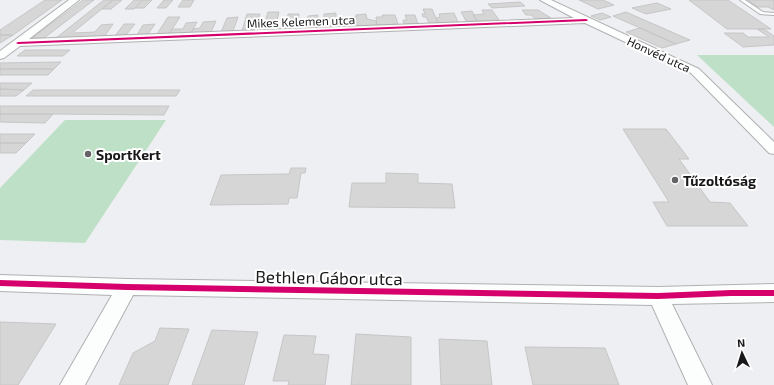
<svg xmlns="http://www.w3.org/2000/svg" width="774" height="385" viewBox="0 0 774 385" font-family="'Exo 2',sans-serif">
  <rect width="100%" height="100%" fill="#eeeff2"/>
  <path fill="#bee0c7" d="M 697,55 L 774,55 L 774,127 Z
    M 65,120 L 166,120 L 85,243 L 0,240 L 0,188 Z"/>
  <path fill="#d6d6d6" stroke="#c6c6c7" d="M 45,0 L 62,0 L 13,35 L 0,35 L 0,30 Z
    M 83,0 L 94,0 L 44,38 L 32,38 Z
    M 104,0 L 113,0 L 66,38 L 56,38 Z
    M 113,0 L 122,0 L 111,9 L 102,9 Z
    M 134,0 L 143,0 L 134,9 L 125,9 Z
    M 143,0 L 152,0 L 144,8 L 135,8 Z
    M 164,0 L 173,0 L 166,8 L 157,8 Z
    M 183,0 L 194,0 L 190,7 L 178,7 Z
    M 579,0 L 603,0 L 614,5 L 598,9 Z
    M 689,0 L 728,0 L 771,29 L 727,29 Z
    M 748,0 L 774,0 L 774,10 L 768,7 L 758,7 Z
    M 520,2 L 525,6 L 492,8 L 488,4 Z
    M 657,3 L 671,9 L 646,14 L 632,8 Z
    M 423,9 L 432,9 L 438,23 L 429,23 L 426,17 L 423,17 L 422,14 L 425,14 Z
    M 482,10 L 492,10 L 499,20 L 477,21 L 473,15 L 484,14 Z
    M 522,10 L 538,10 L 551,18 L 536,19 L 531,15 L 526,15 Z
    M 472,11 L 477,21 L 466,21 L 461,12 Z
    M 268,12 L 279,12 L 275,29 L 263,30 Z
    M 626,12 L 690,40 L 676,44 L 613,16 Z
    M 336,13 L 336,27 L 317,27 L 317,23 L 324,23 L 324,14 Z
    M 454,13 L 458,22 L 438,23 L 436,18 L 440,17 L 439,14 Z
    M 602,13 L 611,17 L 600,20 L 591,16 Z
    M 247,14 L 260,14 L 255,30 L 242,31 Z
    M 288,14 L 299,14 L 298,28 L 286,29 Z
    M 366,14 L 367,19 L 376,21 L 377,25 L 357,26 L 356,15 Z
    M 318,15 L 317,27 L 306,28 L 308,16 Z
    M 382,15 L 395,15 L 398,24 L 377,25 L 376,17 L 383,17 Z
    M 405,15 L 415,15 L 418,24 L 404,24 L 403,20 L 407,20 Z
    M 168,17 L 180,17 L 169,34 L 157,34 Z
    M 238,17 L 233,31 L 221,32 L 227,18 Z
    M 356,17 L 357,26 L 336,27 L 336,18 Z
    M 216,21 L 211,32 L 191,33 L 193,29 L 200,28 L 203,22 Z
    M 197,22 L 191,33 L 169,34 L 172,29 L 183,29 L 186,23 Z
    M 113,24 L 104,37 L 69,38 L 74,33 L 95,32 L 101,25 Z
    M 124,24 L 135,24 L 126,35 L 115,36 Z
    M 155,24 L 148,34 L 137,35 L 143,25 Z
    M 640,28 L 676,44 L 662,48 L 626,32 Z
    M 757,29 L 764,29 L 774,36 L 774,45 L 743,47 L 724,33 L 743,33 L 748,37 L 769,37 Z
    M 0,35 L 13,35 L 0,43 Z
    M 25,50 L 70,50 L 63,56 L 17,56 Z
    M 61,62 L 54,69 L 0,69 L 0,63 Z
    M 0,69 L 54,69 L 48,75 L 0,75 Z
    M 0,83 L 32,83 L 24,90 L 0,89 Z
    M 0,89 L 24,90 L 16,96 L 0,96 Z
    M 33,90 L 180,90 L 176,96 L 26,96 Z
    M 0,106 L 169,106 L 164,115 L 53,114 L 0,114 Z
    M 0,114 L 53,114 L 45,123 L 0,122 Z
    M 623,129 L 666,129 L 689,159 L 679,159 L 710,202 L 730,203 L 748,226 L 667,226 L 653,202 L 669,202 Z
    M 0,134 L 35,134 L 26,143 L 0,143 Z
    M 0,143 L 26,143 L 16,153 L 0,153 Z
    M 291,168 L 306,168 L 305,173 L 301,173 L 297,198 L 289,198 L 288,204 L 210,205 L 221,175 L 289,174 Z
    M 386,173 L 418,174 L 418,183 L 452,184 L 455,208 L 349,207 L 352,183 L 386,183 Z
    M 0,322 L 56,324 L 18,385 L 0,385 Z
    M 160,328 L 189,329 L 168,385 L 119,385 L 133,353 L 155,341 Z
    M 212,330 L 258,332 L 244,385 L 192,385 Z
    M 356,334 L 411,337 L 411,385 L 351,385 Z
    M 284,335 L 316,336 L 313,354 L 329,355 L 325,385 L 288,385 L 289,381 L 273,381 Z
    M 439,339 L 487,341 L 492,385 L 441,385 Z
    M 525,347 L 605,348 L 619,385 L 533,385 Z"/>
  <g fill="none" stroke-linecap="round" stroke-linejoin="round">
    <defs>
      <path id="service" d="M 740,0 L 745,0 L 763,12 L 774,13 L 774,15 L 760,14 Z"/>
      <path id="minor" d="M 69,0 L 79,0 L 29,39 L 574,18 L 540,0 L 551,0 L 699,69 L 774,142 L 774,154 L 769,153 L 691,73 L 585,23 L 20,46 L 4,58 L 0,59 L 0,51 Z
        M 0,275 L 127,279 L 658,287 L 774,284 L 774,302 L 672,304 L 712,385 L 688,385 L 652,305 L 133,295 L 85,385 L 60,385 L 112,295 L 0,291 Z"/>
    </defs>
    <use href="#service" stroke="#b1b1b3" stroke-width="2"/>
    <use href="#minor" stroke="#b1b1b3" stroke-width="2"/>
    <use href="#service" fill="#fcfdfd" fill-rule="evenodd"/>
    <use href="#minor" fill="#fcfdfd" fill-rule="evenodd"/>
    <defs>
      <path id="cycleway" d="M 586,19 L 588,20 L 587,21 L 18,44 L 16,43 L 18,42 Z
        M 0,280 L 127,284 L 658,293 L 731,290 L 774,290 L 774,296 L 731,296 L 658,299 L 127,290 L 0,286 Z"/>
    </defs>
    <use href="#cycleway" stroke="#fff" stroke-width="2"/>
    <use href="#cycleway" fill="#d6006c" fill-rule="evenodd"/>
  </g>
  <g fill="#636366" stroke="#fff" stroke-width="1.5">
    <circle cx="88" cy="154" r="4"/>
    <circle cx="675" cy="180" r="4"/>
  </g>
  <g text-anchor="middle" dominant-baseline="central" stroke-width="4" stroke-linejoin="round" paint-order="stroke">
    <g font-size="12" fill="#18181a" stroke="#fff">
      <text transform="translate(301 21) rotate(-2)">Mikes Kelemen utca</text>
      <text transform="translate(659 54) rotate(25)">Honvéd utca</text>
    </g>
    <g font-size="14" font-weight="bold" fill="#18181a" stroke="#fff" text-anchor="start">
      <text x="96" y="154">SportKert</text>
      <text x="683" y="180">Tűzoltóság</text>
    </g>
    <g font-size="17" fill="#18181a" stroke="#fff">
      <text transform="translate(329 277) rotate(1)">Bethlen Gábor utca</text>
    </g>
  </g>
  <g transform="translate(742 353) rotate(356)" stroke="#ffffff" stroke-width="3" paint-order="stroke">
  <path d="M0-3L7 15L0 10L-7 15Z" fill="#18181a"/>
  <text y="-6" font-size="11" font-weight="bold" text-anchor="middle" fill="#18181a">N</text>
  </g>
</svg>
